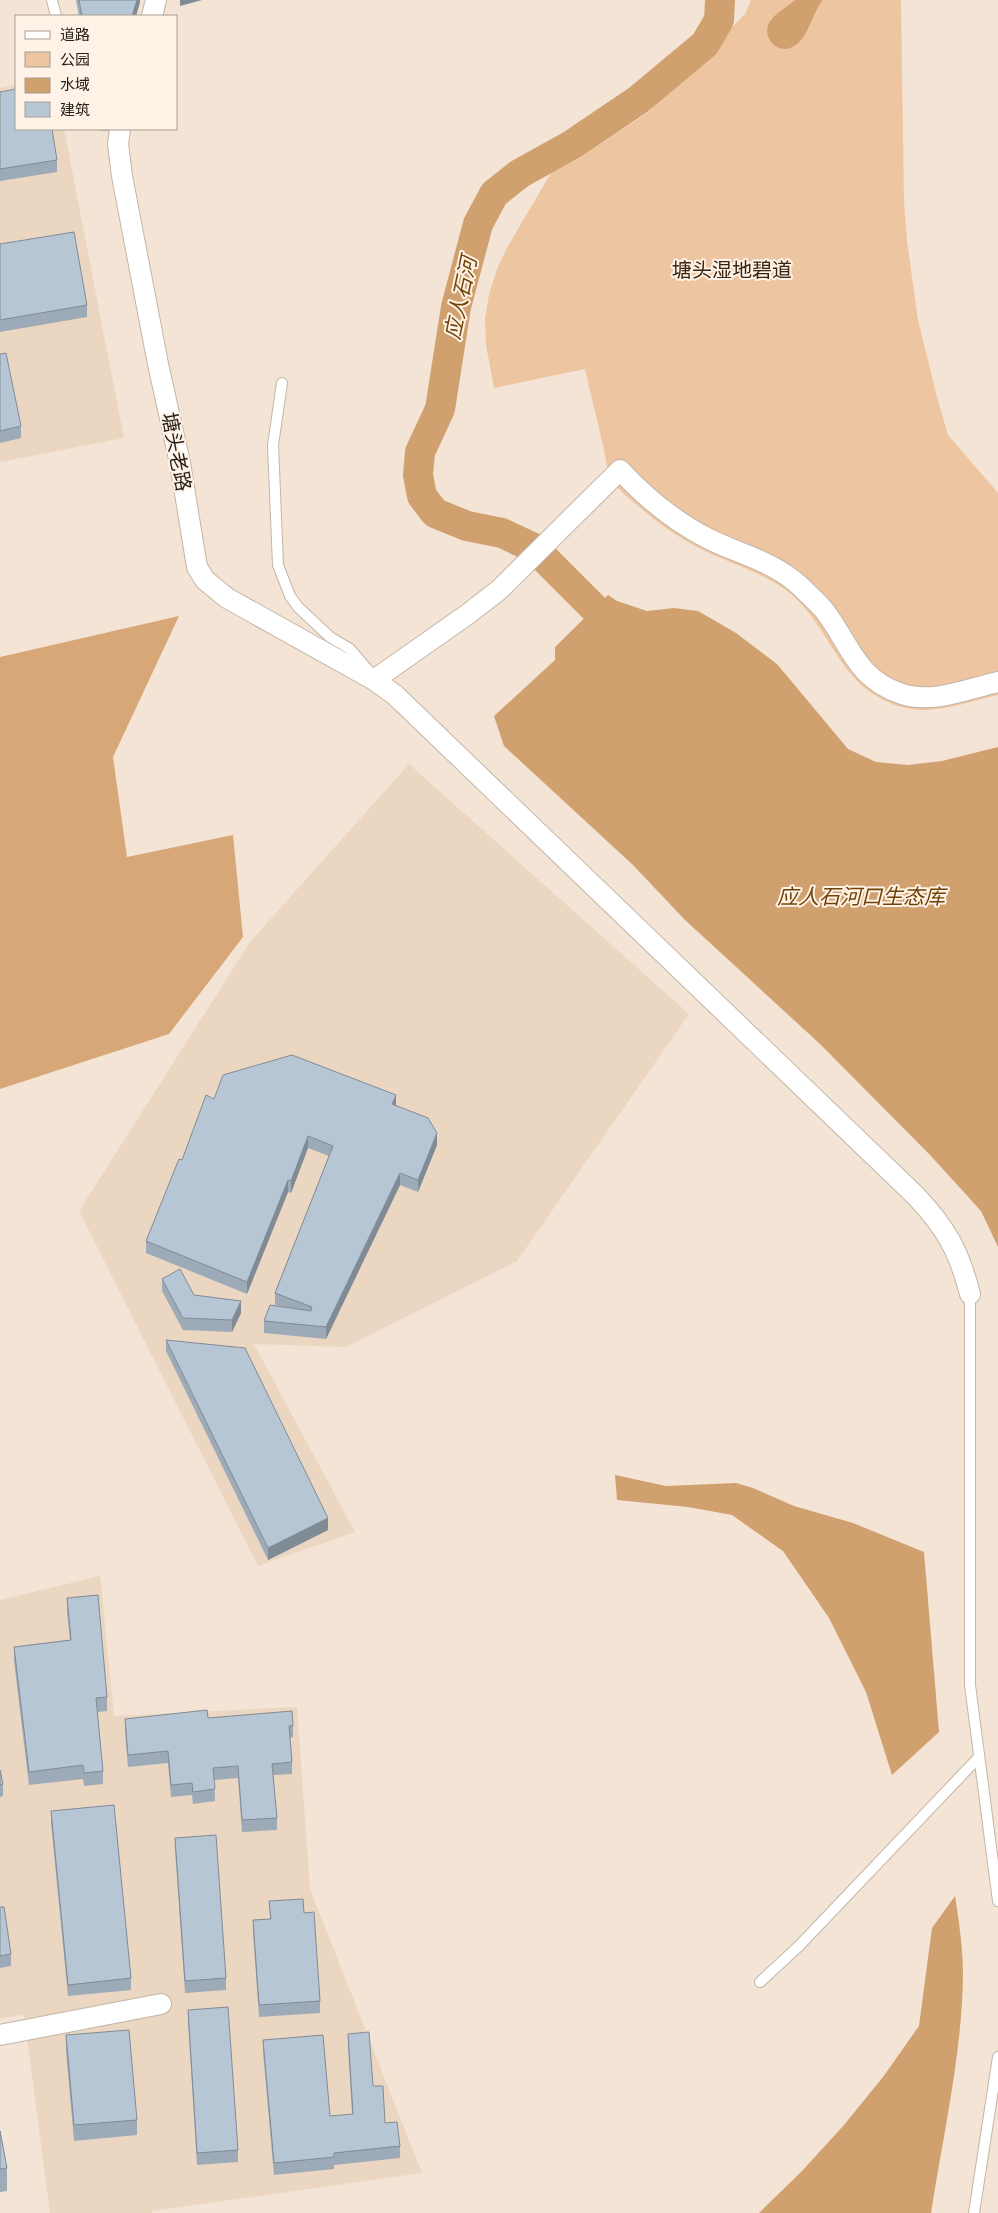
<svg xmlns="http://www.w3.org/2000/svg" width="998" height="2213" viewBox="0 0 998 2213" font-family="Jost,'Noto Sans SC',sans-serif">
  <rect width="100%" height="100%" fill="#f4e4d5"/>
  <path fill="#ebd6c2" d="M 16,85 L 16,129 L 64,129 L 124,438 L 0,462 L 0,88 Z
    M 409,764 L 689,1014 L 517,1261 L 346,1347 L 254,1344 L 355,1532 L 258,1566 L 79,1211 L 250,942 Z
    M 100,1576 L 114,1716 L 297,1707 L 310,1889 L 422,2173 L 152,2211 L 152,2213 L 50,2213 L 24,2015 L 0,2018 L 0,1600 Z"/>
  <path fill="#edc6a1" d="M 751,0 L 901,0 L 904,202 L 907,241 L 918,320 L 937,397 L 948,435 L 998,493 L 998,695 C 966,702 931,717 898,706 C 838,686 834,632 791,594 C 765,573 733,565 703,550 C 680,539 658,523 638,506 C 630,499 617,489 611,479 C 607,472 606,459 604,450 C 598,423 591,396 585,369 L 494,388 L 486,345 L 485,319 L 489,294 L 497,269 L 508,246 L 551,173 L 581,157 L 647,113 L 745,14 Z"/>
  <path fill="#d8a777" d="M 179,616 L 113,757 L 127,857 L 233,835 L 243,937 L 169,1034 L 0,1089 L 0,657 Z"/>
  <path fill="#d0a06f" d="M 795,0 L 823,0 C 812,13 809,37 794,46 C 780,56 761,39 769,23 C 774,14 787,7 795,0 Z
    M 608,595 L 617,601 L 647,611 L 674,608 L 698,611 L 736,633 L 777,664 L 848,749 L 876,762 L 908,765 L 942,761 L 998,747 L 998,1247 L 981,1211 L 931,1156 L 820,1044 L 685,920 L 633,865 L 504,746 L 494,716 L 555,660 L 555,647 Z
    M 615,1475 L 666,1486 L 736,1483 L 753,1488 L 794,1506 L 853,1523 L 924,1552 L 939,1732 L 892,1775 L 866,1692 L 829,1618 L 783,1551 L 732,1515 L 688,1507 L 617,1500 Z
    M 955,1896 C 959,1922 963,1948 963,1975 C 962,2055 943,2135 931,2213 L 759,2213 L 802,2171 L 844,2125 L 883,2077 L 919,2026 L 932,1928 Z"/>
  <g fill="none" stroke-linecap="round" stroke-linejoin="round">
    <path stroke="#d0a06f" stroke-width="30" d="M 594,608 L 534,548 L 502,533 L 467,526 L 435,513 L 422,496 L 418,475 L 420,452 L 440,409 L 456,307 L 478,224 L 494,194 L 519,174 L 573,144 L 638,100 L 705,44 L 719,20 L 720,0"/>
    <defs>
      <path id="lane" d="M 52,0 L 56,16
        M 282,383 L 273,445 L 278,565 L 290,596 L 298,607 L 330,637 L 350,649 L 368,670
        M 970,1294 L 970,1685 L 998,1901
        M 760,1982 L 799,1946 L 979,1757
        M 974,2213 L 998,2057"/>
      <path id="street" d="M 152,16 L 156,0
        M 120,129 L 118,144 L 122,176 L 158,364 L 180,463 L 197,567 L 205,580 L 227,598 L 374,680 L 395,695 L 916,1196 C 946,1228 959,1251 970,1294
        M 374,680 L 468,614 L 499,590 L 620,470 C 646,498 675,522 709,539 C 739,554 775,562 800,586 C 808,594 817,602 824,610 C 851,645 855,678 902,694 C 933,704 967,689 998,682
        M 0,2035 L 161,2004"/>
    </defs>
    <use href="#lane" stroke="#c4b5a7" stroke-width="12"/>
    <use href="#street" stroke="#c4b5a7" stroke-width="22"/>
    <use href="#lane" stroke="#fff" stroke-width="10"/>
    <use href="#street" stroke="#fff" stroke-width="20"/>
  </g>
  <path fill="#9daab7" d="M 76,0 L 140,0 L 140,2 L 136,16 L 79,16 Z
    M 0,92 L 57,160 L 57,172 L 0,181 Z
    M 97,129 L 108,129 L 108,131 L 97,130 Z
    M 0,244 L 87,305 L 87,317 L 0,332 Z
    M 0,354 L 21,426 L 21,438 L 0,443 Z
    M 214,1099 L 396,1105 L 437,1145 L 418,1192 L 400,1185 L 326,1339 L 264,1333 L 264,1321 L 280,1306 L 275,1305 L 275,1293 L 329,1156 L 308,1148 L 291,1193 L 288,1192 L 247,1294 L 146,1253 L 146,1241 L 182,1160 Z
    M 162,1279 L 194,1295 L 241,1313 L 232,1332 L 183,1330 L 162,1291 Z
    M 166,1340 L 328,1530 L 268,1560 L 166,1351 Z
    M 67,1598 L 107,1697 L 107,1711 L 97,1712 L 103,1771 L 103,1784 L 84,1786 L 83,1779 L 29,1785 L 14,1661 L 14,1647 L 70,1640 L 67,1612 Z
    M 208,1718 L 293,1726 L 293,1737 L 290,1738 L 292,1762 L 292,1774 L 273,1775 L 277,1818 L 277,1830 L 242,1832 L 238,1778 L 214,1780 L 215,1801 L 193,1804 L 192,1795 L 171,1797 L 168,1763 L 128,1767 L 125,1731 L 125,1719 Z
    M 0,1770 L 3,1784 L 3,1796 L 0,1797 Z
    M 51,1811 L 131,1978 L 131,1990 L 68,1996 L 51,1823 Z
    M 175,1838 L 226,1978 L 226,1990 L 185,1993 L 175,1849 Z
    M 269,1901 L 304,1913 L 320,2001 L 320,2013 L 259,2017 L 253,1932 L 253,1920 L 270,1919 Z
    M 0,1907 L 11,1954 L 11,1966 L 0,1968 Z
    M 188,2010 L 238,2150 L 238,2162 L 197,2165 L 188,2022 Z
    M 348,2034 L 373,2086 L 385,2123 L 400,2146 L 400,2158 L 334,2165 L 334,2169 L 274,2175 L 263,2052 L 263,2040 L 330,2116 L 352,2114 L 348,2046 Z
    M 66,2035 L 137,2120 L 137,2135 L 74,2141 L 66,2051 Z
    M 0,2131 L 7,2168 L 7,2191 L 0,2192 Z"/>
  <path fill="#808b95" d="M 137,0 L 140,0 L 140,2 L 136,16 L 132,16 Z
    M 180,0 L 202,0 L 180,6 Z
    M 396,1095 L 396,1107 L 392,1104 Z
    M 437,1133 L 437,1145 L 418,1192 L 418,1180 Z
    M 308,1136 L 308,1148 L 291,1193 L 291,1181 Z
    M 400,1173 L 400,1185 L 326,1339 L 326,1327 Z
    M 288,1180 L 288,1192 L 247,1294 L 247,1282 Z
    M 241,1301 L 241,1313 L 232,1332 L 232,1320 Z
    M 328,1518 L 328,1530 L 268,1560 L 268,1548 Z"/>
  <path fill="#b7c6d5" stroke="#808b95" d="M 79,0 L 137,0 L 132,16 L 82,16 Z
    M 16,89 L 16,129 L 52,129 L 57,160 L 0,169 L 0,92 Z
    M 74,232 L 87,305 L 0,320 L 0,244 Z
    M 6,353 L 21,426 L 0,431 L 0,354 Z
    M 292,1055 L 396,1095 L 392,1104 L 428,1118 L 437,1133 L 418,1180 L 400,1173 L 326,1327 L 264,1321 L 270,1305 L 311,1311 L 312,1307 L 275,1293 L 333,1146 L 308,1136 L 291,1181 L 288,1180 L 247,1282 L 146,1241 L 179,1159 L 182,1160 L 206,1095 L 214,1099 L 223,1075 Z
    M 180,1269 L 194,1295 L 241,1301 L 232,1320 L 183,1318 L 162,1279 Z
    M 166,1340 L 245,1348 L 328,1518 L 268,1548 Z
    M 98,1595 L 107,1697 L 96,1698 L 103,1771 L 84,1773 L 83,1765 L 29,1772 L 14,1647 L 71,1640 L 67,1598 Z
    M 207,1710 L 208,1718 L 292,1711 L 293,1726 L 289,1726 L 292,1762 L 272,1764 L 277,1818 L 242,1820 L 238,1766 L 213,1768 L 215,1789 L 193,1792 L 192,1783 L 171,1785 L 168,1751 L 128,1755 L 125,1719 Z
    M 0,1770 L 3,1784 L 0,1785 Z
    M 114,1805 L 131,1978 L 68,1985 L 51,1811 Z
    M 216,1835 L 226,1978 L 185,1981 L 175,1838 Z
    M 303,1899 L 304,1913 L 314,1912 L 320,2001 L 259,2005 L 253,1920 L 271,1919 L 269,1901 Z
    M 0,1907 L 4,1907 L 11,1954 L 0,1956 Z
    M 228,2007 L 238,2150 L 197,2153 L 188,2010 Z
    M 129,2030 L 137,2120 L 74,2125 L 66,2035 Z
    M 369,2032 L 373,2086 L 383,2086 L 385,2123 L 397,2122 L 400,2146 L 334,2153 L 334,2157 L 274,2163 L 263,2040 L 323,2035 L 330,2116 L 353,2114 L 348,2034 Z
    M 0,2131 L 7,2168 L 0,2169 Z"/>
  <g text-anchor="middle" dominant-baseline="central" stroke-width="4" stroke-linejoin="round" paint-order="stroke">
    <g font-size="20" fill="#3a250f" stroke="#fff2e6">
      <text x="732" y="270">塘头湿地碧道</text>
    </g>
    <g font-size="20" fill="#231d18" stroke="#fff2e6">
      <text transform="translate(176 452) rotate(79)">塘头老路</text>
    </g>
    <g font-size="21" font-style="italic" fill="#714306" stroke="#fff2e6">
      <text transform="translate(461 298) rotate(-78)">应人石河</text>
      <text x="861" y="897">应人石河口生态库</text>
    </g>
  </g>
  <rect x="15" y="15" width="162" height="115" fill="#fff2e6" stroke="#a79d94"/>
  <rect x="25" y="31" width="25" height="8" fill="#ffffff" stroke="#a79d94"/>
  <text x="60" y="40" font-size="15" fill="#231d18">道路</text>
  <rect x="25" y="52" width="25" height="15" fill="#edc6a1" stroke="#a79d94"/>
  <text x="60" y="65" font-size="15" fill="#231d18">公园</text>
  <rect x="25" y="78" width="25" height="15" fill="#d0a06f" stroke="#a79d94"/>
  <text x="60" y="90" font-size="15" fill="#231d18">水域</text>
  <rect x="25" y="102" width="25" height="15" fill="#b7c6d5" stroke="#a79d94"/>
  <text x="60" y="115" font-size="15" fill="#231d18">建筑</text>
</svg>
